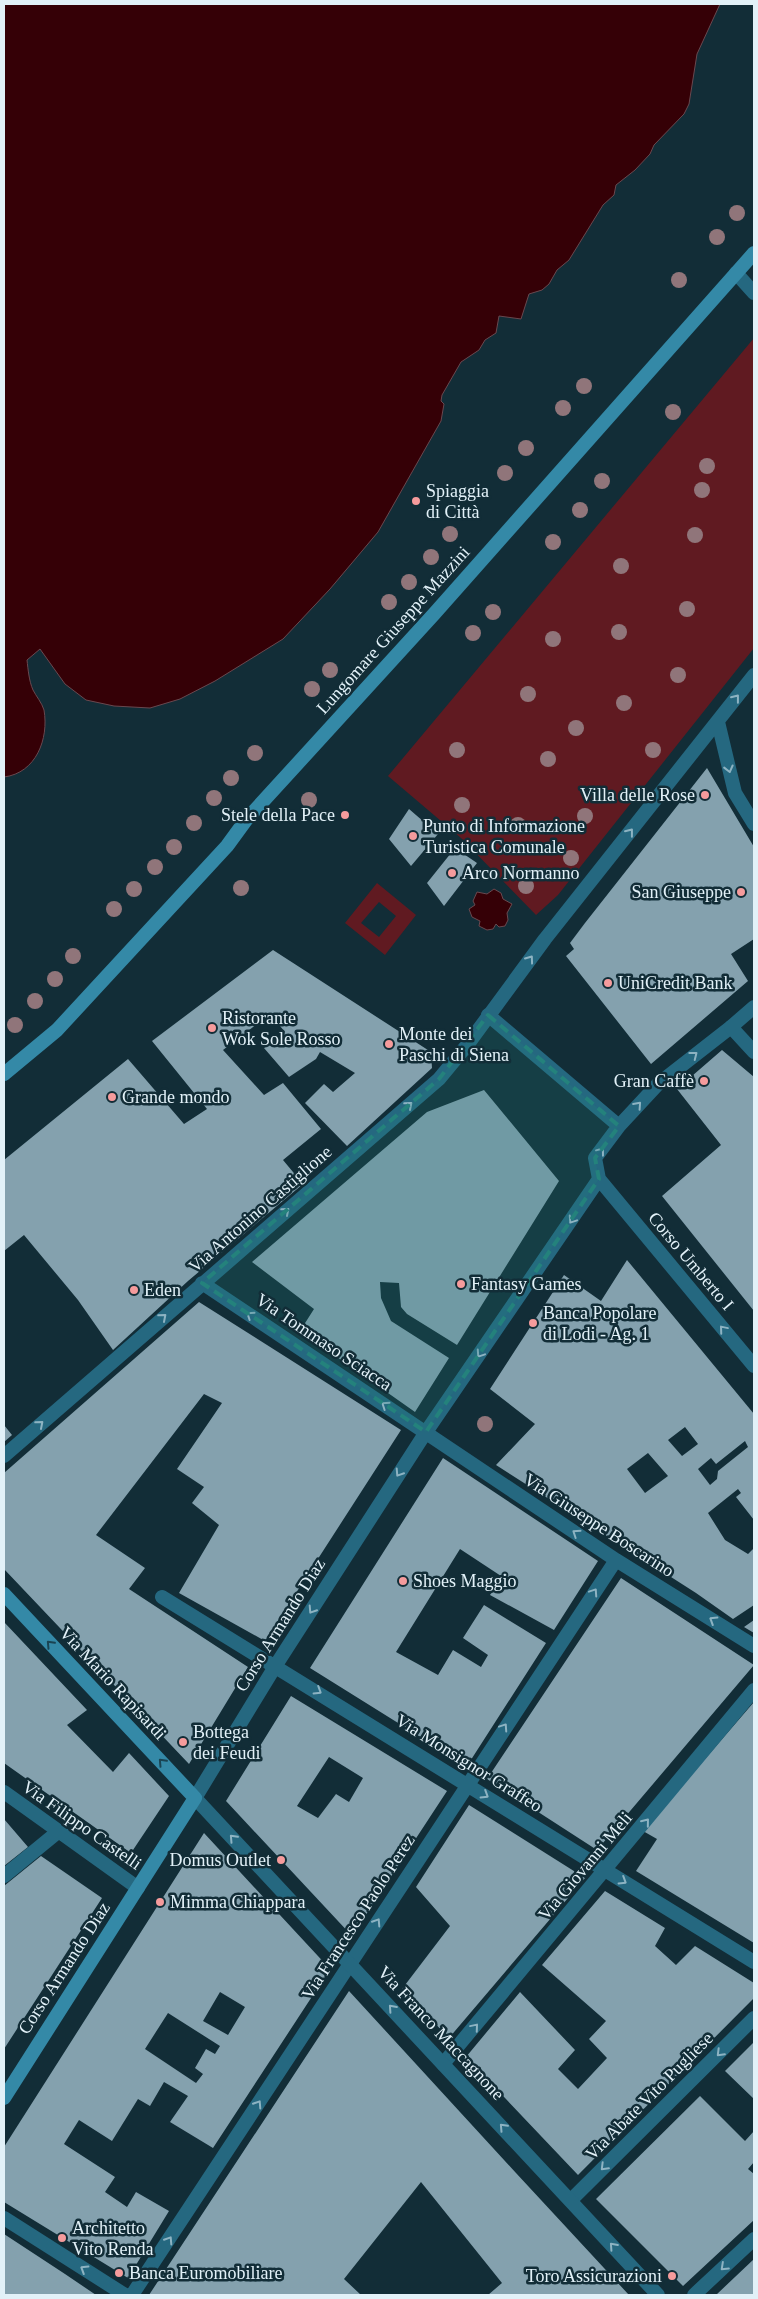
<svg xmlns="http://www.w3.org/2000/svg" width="758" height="2299" viewBox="0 0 758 2299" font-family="Georgia,serif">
  <rect width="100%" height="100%" fill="#122d37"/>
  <path fill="#601a21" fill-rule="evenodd" d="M 754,338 L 754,648 L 558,895 L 536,915 L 461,838 L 388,776 Z
    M 377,883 L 416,915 L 385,955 L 345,923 ZM 379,902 L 396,916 L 379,937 L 361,923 Z"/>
  <path fill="#350006" stroke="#69484f" d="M 4,4 L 720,4 L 697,54 L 689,104 L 684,114 L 654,145 L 650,154 L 635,170 L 616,185 L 614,195 L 603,205 L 569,260 L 557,270 L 549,284 L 542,290 L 529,294 L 521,319 L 499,316 L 496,333 L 485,340 L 479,350 L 461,362 L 442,395 L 441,401 L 444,404 L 441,421 L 378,532 L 330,589 L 283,639 L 215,681 L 180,699 L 150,708 L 114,706 L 86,700 L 65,684 L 40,649 L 27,660 C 28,669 29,681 33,690 C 36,696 42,703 44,710 C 49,739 36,773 4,777 Z
    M 494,889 L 501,893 L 503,899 L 512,904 L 507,913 L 508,920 L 505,926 L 499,927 L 496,924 L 493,929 L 487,930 L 479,926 L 480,921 L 472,917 L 469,909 L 475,905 L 473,901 L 477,892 L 487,894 Z"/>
  <path fill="#84a1ae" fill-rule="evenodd" d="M 707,768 L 754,847 L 754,939 L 731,954 L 748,981 L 651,1064 L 566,956 L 574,949 L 570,943 L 585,923 Z
    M 409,809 L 438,834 L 411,866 L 389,839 Z
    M 455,848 L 477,863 L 444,906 L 427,883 Z
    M 273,950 L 431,1052 L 432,1068 L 347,1146 L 305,1103 L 324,1084 L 333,1092 L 355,1073 L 320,1052 L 316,1059 L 289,1077 L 264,1048 L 285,1032 L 270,1014 L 223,1050 L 264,1095 L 283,1083 L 321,1129 L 283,1160 L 303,1184 L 188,1281 L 113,1350 L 78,1300 L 24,1235 L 4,1251 L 4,1160 L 128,1059 L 184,1124 L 207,1109 L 152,1041 Z
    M 722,1050 L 754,1077 L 754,1311 L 662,1196 L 721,1145 L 677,1089 Z
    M 484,1090 L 559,1181 L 457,1345 L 407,1314 L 401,1307 L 399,1283 L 380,1282 L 381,1298 L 391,1321 L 449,1358 L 415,1412 L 300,1331 L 314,1309 L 252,1262 L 427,1112 Z
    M 627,1260 L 754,1414 L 754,1520 L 736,1497 L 741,1493 L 738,1489 L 708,1513 L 725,1540 L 748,1554 L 754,1548 L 754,1605 L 733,1619 L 696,1593 L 496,1465 L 535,1424 L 490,1389 L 564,1275 L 601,1301 ZM 685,1427 L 698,1444 L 682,1456 L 668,1440 ZM 745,1441 L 748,1447 L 718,1471 L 717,1479 L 710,1485 L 698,1469 L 711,1458 L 716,1464 ZM 648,1453 L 668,1476 L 645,1493 L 627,1469 Z
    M 199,1302 L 401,1430 L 265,1641 L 179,1593 L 219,1525 L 192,1503 L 204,1487 L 177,1469 L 222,1403 L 204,1394 L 96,1535 L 145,1568 L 129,1589 L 248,1667 L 189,1764 L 4,1569 L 4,1473 Z
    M 4,1425 L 12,1435 L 4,1442 Z
    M 443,1458 L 598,1561 L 554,1630 L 490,1595 L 501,1576 L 460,1549 L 396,1652 L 438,1675 L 453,1650 L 481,1667 L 488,1655 L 463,1638 L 484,1605 L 546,1643 L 467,1766 L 310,1668 Z
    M 621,1578 L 754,1665 L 597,1850 L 487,1779 Z
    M 754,1620 L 754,1633 L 744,1627 Z
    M 4,1622 L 87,1710 L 67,1725 L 113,1772 L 129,1753 L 169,1796 L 131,1853 L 4,1763 Z
    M 291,1696 L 447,1791 L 352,1936 L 226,1801 ZM 329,1757 L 363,1778 L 349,1802 L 336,1794 L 318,1818 L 297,1806 Z
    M 754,1702 L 754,1943 L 636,1871 L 657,1839 L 643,1831 Z
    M 469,1805 L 585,1878 L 449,2038 L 402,1989 L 450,1926 L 416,1887 Z
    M 4,1819 L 28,1847 L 4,1866 Z
    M 204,1833 L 330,1969 L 213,2148 L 170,2122 L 188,2096 L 164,2082 L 150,2106 L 138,2099 L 112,2141 L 79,2120 L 64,2144 L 115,2177 L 105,2192 L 127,2207 L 136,2192 L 169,2211 L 128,2278 L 4,2202 L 4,2147 ZM 220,1992 L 245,2007 L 228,2035 L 203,2021 ZM 168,2013 L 220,2046 L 215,2054 L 206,2049 L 195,2068 L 203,2074 L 196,2083 L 145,2049 Z
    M 41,1856 L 102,1898 L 4,2049 L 4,1886 Z
    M 605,1891 L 665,1928 L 655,1946 L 676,1965 L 695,1946 L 754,1983 L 754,1998 L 578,2175 L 466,2057 L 520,1992 L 575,2050 L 558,2069 L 578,2089 L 607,2058 L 589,2039 L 606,2021 L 542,1965 Z
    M 349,1991 L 516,2173 L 629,2295 L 488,2295 L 502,2283 L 421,2182 L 344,2279 L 361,2295 L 149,2295 Z
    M 754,2042 L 754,2099 L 725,2071 Z
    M 700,2096 L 745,2141 L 754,2131 L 754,2162 L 748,2169 L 754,2174 L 754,2220 L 683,2286 L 596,2199 Z
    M 4,2234 L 65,2274 L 96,2295 L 4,2295 Z
    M 754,2259 L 754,2295 L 716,2295 Z"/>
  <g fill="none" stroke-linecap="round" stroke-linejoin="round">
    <path stroke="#256880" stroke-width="14" d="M 488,1015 L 619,1126
      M 599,1179 L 754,1366
      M 599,1179 L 595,1158 L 619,1126 L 658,1084 L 731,1027
      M 426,1432 L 599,1179"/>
    <path stroke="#256880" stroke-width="14" d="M 736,273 L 754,293
      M 718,722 L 735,793 L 754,824
      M 754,1007 L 731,1027 L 754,1052
      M 202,1283 L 616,1560 L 754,1646
      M 4,1456 L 439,1079 L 468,1044 L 545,939 L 754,675
      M 162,1597 L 754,1962
      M 4,1792 L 138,1888
      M 195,1798 L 276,1665 L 426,1432
      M 4,1876 L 59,1831
      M 443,2064 L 754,1690
      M 571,2200 L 754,2018
      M 4,2218 L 125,2295
      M 132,2295 L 616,1560
      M 694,2295 L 754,2239"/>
    <path stroke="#256880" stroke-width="14" d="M 195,1798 L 658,2295"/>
    <path stroke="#3489a7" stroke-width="14" d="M 4,1074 L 57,1030 L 227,846 L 246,820 L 434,614 L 754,253
      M 4,1594 L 195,1798 L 4,2098"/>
  </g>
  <g fill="#90757a">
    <circle cx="737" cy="213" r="8"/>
    <circle cx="717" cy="237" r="8"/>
    <circle cx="679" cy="280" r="8"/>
    <circle cx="584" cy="386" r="8"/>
    <circle cx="563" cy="408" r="8"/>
    <circle cx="673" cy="412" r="8"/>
    <circle cx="526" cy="448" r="8"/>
    <circle cx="707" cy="466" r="8"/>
    <circle cx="505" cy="473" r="8"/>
    <circle cx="602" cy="481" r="8"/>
    <circle cx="702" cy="490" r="8"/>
    <circle cx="580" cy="510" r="8"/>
    <circle cx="450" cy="534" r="8"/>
    <circle cx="695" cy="535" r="8"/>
    <circle cx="553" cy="542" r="8"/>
    <circle cx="431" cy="557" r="8"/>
    <circle cx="621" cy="566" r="8"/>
    <circle cx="409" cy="582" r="8"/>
    <circle cx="389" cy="602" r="8"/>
    <circle cx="687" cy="609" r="8"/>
    <circle cx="493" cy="612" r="8"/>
    <circle cx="619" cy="632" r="8"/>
    <circle cx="473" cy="633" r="8"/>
    <circle cx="553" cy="639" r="8"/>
    <circle cx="330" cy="670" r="8"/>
    <circle cx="678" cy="675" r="8"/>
    <circle cx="312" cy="689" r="8"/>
    <circle cx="528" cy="694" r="8"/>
    <circle cx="624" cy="703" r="8"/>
    <circle cx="576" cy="728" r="8"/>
    <circle cx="457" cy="750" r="8"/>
    <circle cx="653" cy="750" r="8"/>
    <circle cx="255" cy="753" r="8"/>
    <circle cx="548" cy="759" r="8"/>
    <circle cx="231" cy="778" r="8"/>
    <circle cx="214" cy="798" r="8"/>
    <circle cx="309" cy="800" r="8"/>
    <circle cx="462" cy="805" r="8"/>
    <circle cx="585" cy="816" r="8"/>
    <circle cx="194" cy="823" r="8"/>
    <circle cx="518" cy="825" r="8"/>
    <circle cx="174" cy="847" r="8"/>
    <circle cx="571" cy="858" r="8"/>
    <circle cx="155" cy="867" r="8"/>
    <circle cx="526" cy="886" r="8"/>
    <circle cx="241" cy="888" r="8"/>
    <circle cx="134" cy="889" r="8"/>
    <circle cx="114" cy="909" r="8"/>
    <circle cx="73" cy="956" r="8"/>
    <circle cx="55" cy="979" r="8"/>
    <circle cx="35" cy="1001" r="8"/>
    <circle cx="15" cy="1025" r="8"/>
    <circle cx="485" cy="1424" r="8"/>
  </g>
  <defs><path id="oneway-chevron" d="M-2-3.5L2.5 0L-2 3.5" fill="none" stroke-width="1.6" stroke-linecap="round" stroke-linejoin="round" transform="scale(1.25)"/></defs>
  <g stroke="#8db3c2">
    <use href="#oneway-chevron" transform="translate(736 698) rotate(-52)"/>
    <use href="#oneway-chevron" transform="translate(729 769) rotate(76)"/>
    <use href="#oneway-chevron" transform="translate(630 832) rotate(-52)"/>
    <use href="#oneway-chevron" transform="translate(530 959) rotate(-54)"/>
    <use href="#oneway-chevron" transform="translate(694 1055) rotate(-38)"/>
    <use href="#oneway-chevron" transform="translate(409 1105) rotate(-41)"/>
    <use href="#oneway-chevron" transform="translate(638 1105) rotate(-48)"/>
    <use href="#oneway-chevron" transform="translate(601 1151) rotate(-53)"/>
    <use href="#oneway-chevron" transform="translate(286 1211) rotate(-41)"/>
    <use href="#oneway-chevron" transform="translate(572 1220) rotate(124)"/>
    <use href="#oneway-chevron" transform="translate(250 1315) rotate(-146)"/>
    <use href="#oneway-chevron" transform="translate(163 1317) rotate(-41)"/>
    <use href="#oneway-chevron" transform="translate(723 1329) rotate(-130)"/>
    <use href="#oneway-chevron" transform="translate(480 1354) rotate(124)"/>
    <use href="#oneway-chevron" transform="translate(385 1405) rotate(-146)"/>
    <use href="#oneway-chevron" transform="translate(40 1424) rotate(-41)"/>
    <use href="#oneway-chevron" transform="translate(399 1473) rotate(123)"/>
    <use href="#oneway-chevron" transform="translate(576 1533) rotate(-146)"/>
    <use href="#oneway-chevron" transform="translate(594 1592) rotate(-56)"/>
    <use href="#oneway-chevron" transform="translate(312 1610) rotate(123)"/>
    <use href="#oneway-chevron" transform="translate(713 1620) rotate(-148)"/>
    <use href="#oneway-chevron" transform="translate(318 1691) rotate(32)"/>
    <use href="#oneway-chevron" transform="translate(504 1727) rotate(-56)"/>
    <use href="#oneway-chevron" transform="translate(485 1795) rotate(32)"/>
    <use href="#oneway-chevron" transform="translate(646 1822) rotate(-51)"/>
    <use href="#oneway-chevron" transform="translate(233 1838) rotate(-133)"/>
    <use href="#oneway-chevron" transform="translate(623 1881) rotate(32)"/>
    <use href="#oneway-chevron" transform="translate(377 1922) rotate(-57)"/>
    <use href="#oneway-chevron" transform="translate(392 2008) rotate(-132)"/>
    <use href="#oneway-chevron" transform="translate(475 2027) rotate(-50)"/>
    <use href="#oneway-chevron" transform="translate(720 2053) rotate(135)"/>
    <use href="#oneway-chevron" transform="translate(258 2104) rotate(-57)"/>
    <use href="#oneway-chevron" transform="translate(503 2127) rotate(-133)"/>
    <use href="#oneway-chevron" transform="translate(604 2167) rotate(135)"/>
    <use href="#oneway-chevron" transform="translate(169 2240) rotate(-57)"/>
    <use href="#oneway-chevron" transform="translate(613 2246) rotate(-132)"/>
    <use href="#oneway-chevron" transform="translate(724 2267) rotate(137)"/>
    <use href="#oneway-chevron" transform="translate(84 2269) rotate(-148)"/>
  </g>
  <g stroke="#1a4453">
    <use href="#oneway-chevron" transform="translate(50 1644) rotate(-133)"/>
    <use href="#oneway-chevron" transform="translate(162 1762) rotate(-133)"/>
  </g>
  <path fill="#24827c" fill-opacity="0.2" stroke="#24827c" stroke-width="4" stroke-dasharray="10 6" stroke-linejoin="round" d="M 488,1015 L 619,1126 L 595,1158 L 599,1179 L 426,1432 L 202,1283 L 439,1079 Z"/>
  <g fill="#f59b9c" stroke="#122d37" stroke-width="2">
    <circle cx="416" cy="501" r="5"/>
    <circle cx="705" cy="795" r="5"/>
    <circle cx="345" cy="815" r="5"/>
    <circle cx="413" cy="836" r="5"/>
    <circle cx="452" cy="873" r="5"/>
    <circle cx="741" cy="892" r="5"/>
    <circle cx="608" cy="983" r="5"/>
    <circle cx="212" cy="1028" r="5"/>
    <circle cx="389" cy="1044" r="5"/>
    <circle cx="704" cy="1081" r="5"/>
    <circle cx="112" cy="1097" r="5"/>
    <circle cx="461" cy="1284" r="5"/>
    <circle cx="134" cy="1290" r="5"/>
    <circle cx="533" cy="1323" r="5"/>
    <circle cx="403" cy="1581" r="5"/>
    <circle cx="183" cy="1742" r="5"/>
    <circle cx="281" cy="1860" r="5"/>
    <circle cx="160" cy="1902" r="5"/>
    <circle cx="62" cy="2238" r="5"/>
    <circle cx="119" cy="2273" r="5"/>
    <circle cx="672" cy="2276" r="5"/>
  </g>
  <g text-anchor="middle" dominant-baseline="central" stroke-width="5" stroke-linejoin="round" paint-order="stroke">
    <g font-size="18" fill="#e2f1f8" stroke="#122d37" text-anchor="start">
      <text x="426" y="491">Spiaggia<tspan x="426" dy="21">di Città</tspan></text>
      <text x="695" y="795" text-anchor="end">Villa delle Rose</text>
      <text x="335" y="815" text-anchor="end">Stele della Pace</text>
      <text x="423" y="826">Punto di Informazione<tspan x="423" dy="21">Turistica Comunale</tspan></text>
      <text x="462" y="873">Arco Normanno</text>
      <text x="731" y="892" text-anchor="end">San Giuseppe</text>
      <text x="618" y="983">UniCredit Bank</text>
      <text x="222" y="1018">Ristorante<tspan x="222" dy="21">Wok Sole Rosso</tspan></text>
      <text x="399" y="1034">Monte dei<tspan x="399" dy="21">Paschi di Siena</tspan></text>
      <text x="694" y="1081" text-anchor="end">Gran Caffè</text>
      <text x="122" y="1097">Grande mondo</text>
      <text x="471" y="1284">Fantasy Games</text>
      <text x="144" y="1290">Eden</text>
      <text x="543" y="1313">Banca Popolare<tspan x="543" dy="21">di Lodi - Ag. 1</tspan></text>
      <text x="413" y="1581">Shoes Maggio</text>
      <text x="193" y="1732">Bottega<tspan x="193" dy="21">dei Feudi</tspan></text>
      <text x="271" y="1860" text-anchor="end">Domus Outlet</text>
      <text x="170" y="1902">Mimma Chiappara</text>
      <text x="72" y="2228">Architetto<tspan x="72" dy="21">Vito Renda</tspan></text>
      <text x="129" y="2273">Banca Euromobiliare</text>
      <text x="662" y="2276" text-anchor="end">Toro Assicurazioni</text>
    </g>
    <g font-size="18" fill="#e2f1f8" stroke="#122d37">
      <text transform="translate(393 630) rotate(-48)">Lungomare Giuseppe Mazzini</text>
      <text transform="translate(260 1209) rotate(-41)">Via Antonino Castiglione</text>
      <text transform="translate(691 1261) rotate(50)">Corso Umberto I</text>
      <text transform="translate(324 1342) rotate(34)">Via Tommaso Sciacca</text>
      <text transform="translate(599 1525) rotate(33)">Via Giuseppe Boscarino</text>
      <text transform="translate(280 1625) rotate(-58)">Corso Armando Diaz</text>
      <text transform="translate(113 1683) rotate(47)">Via Mario Rapisardi</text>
      <text transform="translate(469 1763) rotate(32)">Via Monsignor Graffeo</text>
      <text transform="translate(82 1825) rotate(35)">Via Filippo Castelli</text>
      <text transform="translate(585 1866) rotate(-50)">Via Giovanni Meli</text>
      <text transform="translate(358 1917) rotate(-57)">Via Francesco Paolo Perez</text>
      <text transform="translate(64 1968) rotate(-57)">Corso Armando Diaz</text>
      <text transform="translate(441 2033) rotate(47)">Via Franco Maccagnone</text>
      <text transform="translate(649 2096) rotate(-45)">Via Abate Vito Pugliese</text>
    </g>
  </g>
  <rect width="758" height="2299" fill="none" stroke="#e2f1f8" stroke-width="10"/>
</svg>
